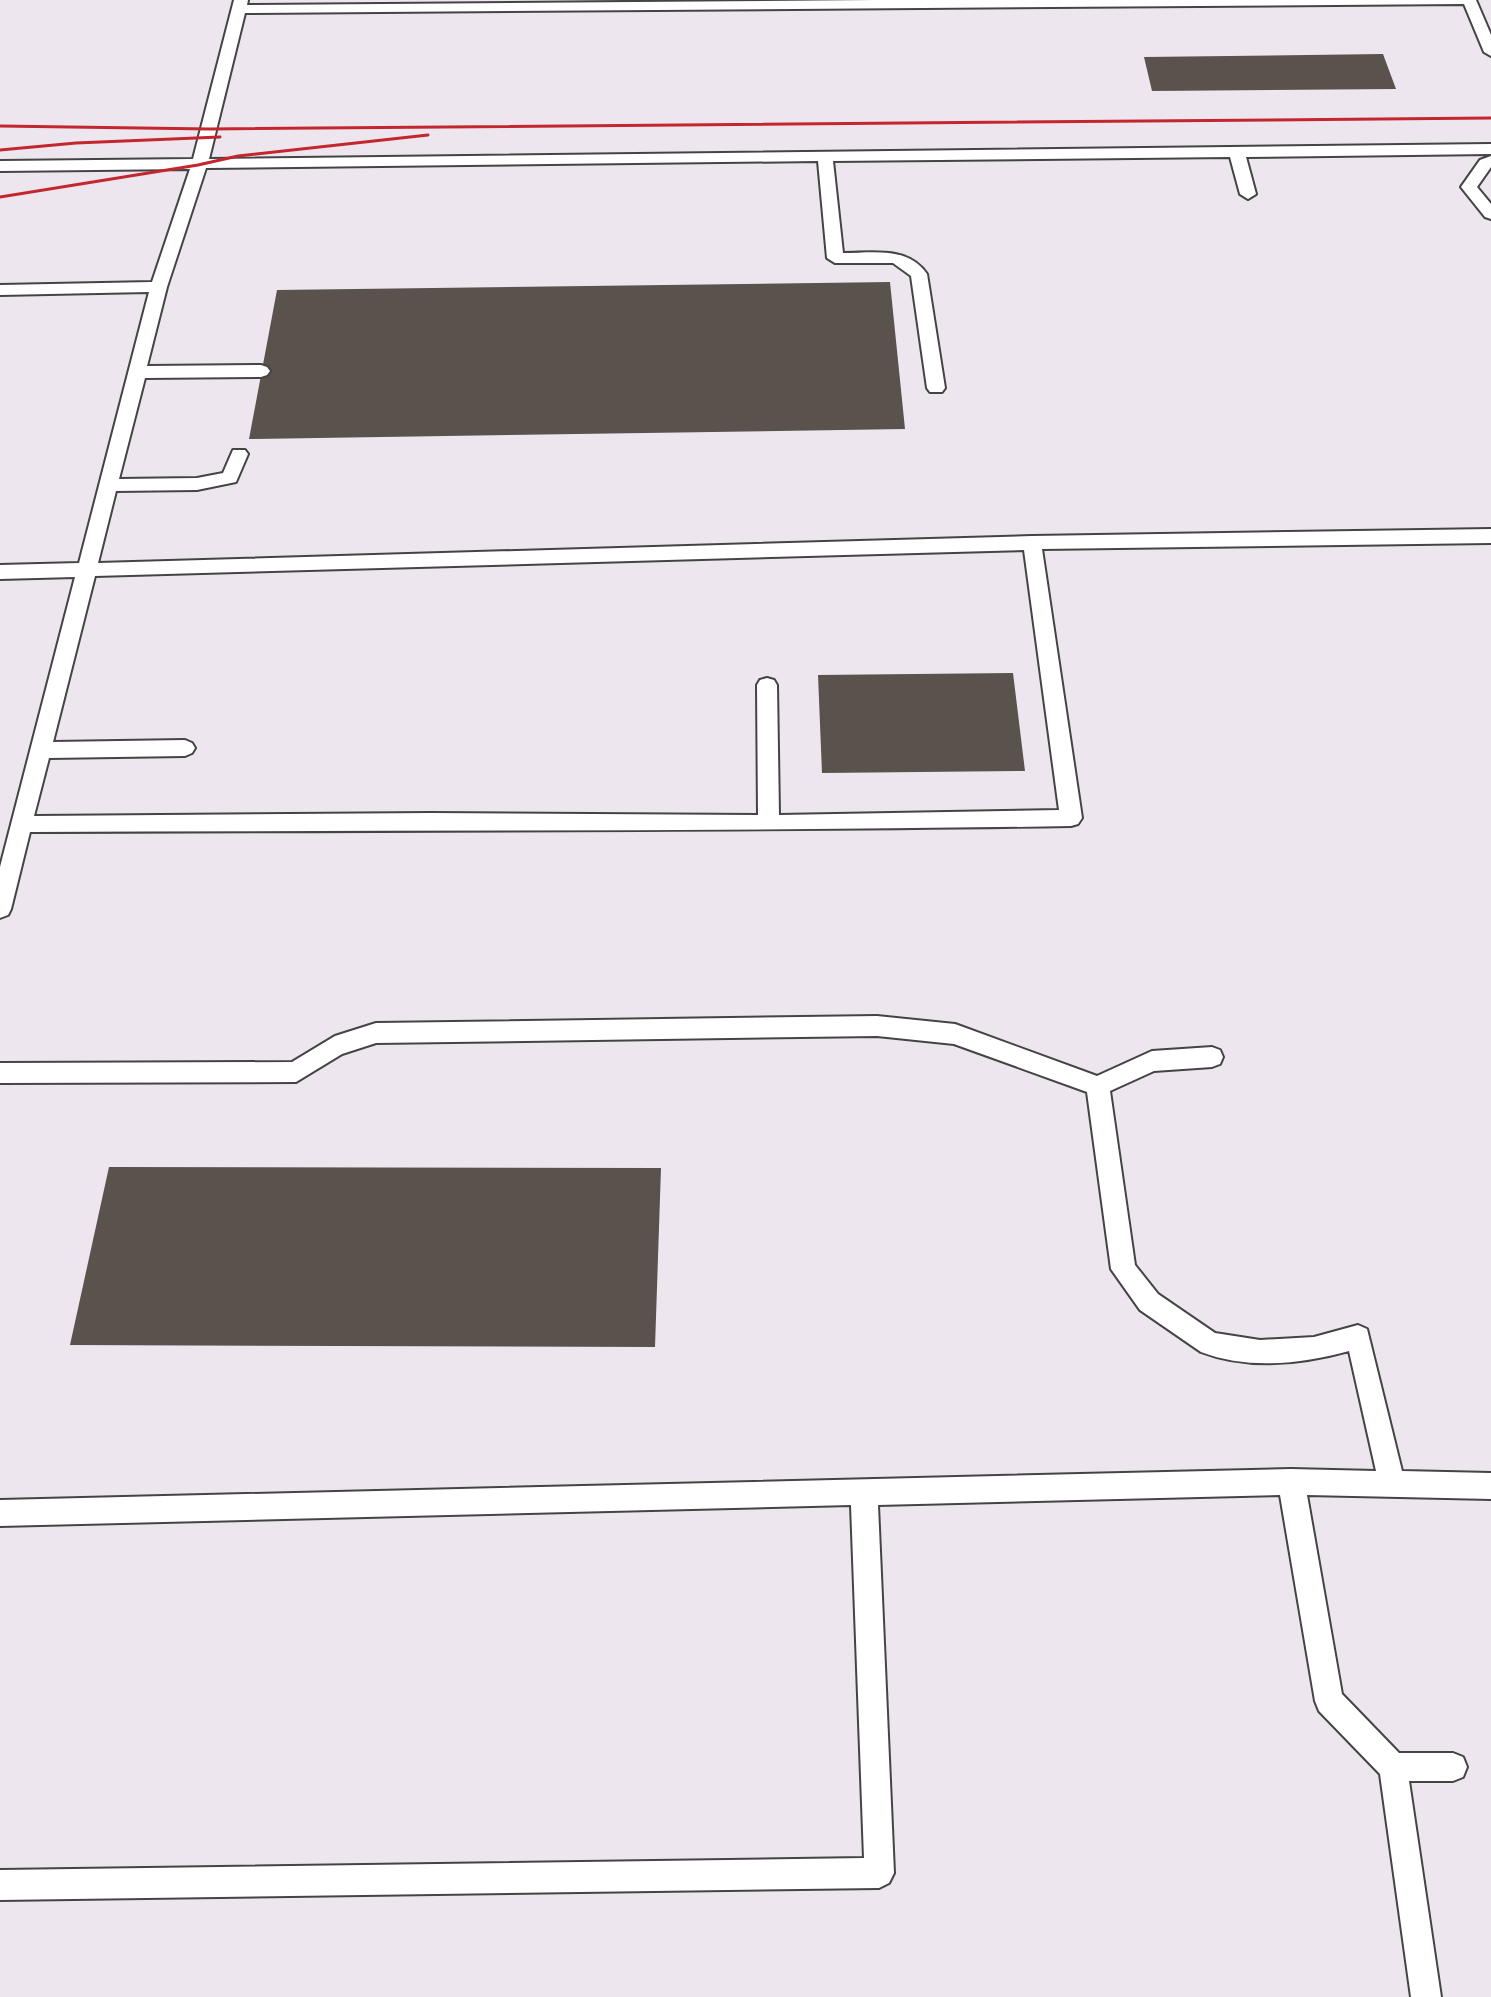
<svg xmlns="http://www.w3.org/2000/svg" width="1491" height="1997" viewBox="0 0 1491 1997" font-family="'Libre Baskerville',serif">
  <rect width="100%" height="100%" fill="#fffdf5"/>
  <path fill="#eee6ef" d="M 0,0 L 1491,0 L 1491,1997 L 0,1997 Z"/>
  <path fill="#5a524d" d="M 1383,54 L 1396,89 L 1152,91 L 1144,57 Z
    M 890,282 L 905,429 L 249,439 L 277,290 Z
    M 1013,673 L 1025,771 L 822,773 L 818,675 Z
    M 109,1167 L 661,1168 L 655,1347 L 70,1345 Z"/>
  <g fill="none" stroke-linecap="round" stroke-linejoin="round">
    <defs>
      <path id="service" d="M 234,0 L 248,0 L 247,5 L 874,0 L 1476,0 L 1491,35 L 1491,56 L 1484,52 L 1464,4 L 245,13 L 209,159 L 1491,144 L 1491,154 L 1246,157 L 1256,194 L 1248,199 L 1240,194 L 1230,157 L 833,161 L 843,253 C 873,253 908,246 927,274 L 945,388 L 942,392 L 930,392 L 927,388 L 911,276 L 893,263 L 835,263 L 827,258 L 818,161 L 206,168 L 167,287 L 147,366 L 261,365 L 267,367 L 270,371 L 267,375 L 261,377 L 145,378 L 119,479 L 197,478 L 223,473 L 233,450 L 245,450 L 248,454 L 236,482 L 197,490 L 116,491 L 98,563 L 1032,536 L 1491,529 L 1491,543 L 1042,549 L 1082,818 L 1078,824 L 1071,826 C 724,832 377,830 30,832 L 11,909 L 8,915 L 0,918 L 0,867 L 75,577 L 0,579 L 0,565 L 79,563 L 149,292 L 0,295 L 0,285 L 152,282 L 190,169 L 0,171 L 0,161 L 193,159 ZM 1024,550 L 1059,810 L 779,815 L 777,685 L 774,680 L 767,678 L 760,680 L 757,685 L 758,815 L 431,813 L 34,816 L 49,758 L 185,756 L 192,753 L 195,748 L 192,743 L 185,740 L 53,742 L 95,576 Z
        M 1491,156 L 1491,167 L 1477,187 L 1491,204 L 1491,219 L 1485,217 L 1461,187 L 1480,160 Z
        M 877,1016 L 955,1024 L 1097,1076 L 1152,1051 L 1212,1047 L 1220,1050 L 1223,1057 L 1220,1064 L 1212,1067 L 1154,1071 L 1110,1091 L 1135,1265 L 1158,1294 L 1215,1333 L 1260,1340 L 1314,1337 L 1358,1325 L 1367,1329 L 1402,1471 L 1491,1473 L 1491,1499 L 1307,1495 L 1342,1694 L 1399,1753 L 1453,1753 L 1463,1757 L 1467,1767 L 1463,1777 L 1453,1781 L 1409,1781 L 1441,1997 L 1411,1997 L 1380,1774 L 1319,1711 L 1315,1701 L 1280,1495 L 878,1505 L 894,1873 L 889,1883 L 879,1888 L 0,1900 L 0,1870 L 864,1858 L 851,1505 L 0,1526 L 0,1500 L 1291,1469 L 1376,1471 L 1349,1351 C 1302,1364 1248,1370 1201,1352 L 1140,1310 L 1111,1269 L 1087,1092 L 954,1044 L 877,1036 L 376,1043 L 342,1054 L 296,1082 L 0,1083 L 0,1063 L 292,1062 L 335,1036 L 376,1023 Z"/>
    </defs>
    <use href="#service" stroke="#444" stroke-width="4"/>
    <use href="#service" fill="#fff" fill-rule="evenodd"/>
    <path stroke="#c4262e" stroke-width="3" d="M 0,126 L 210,129 L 1491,118
      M 0,150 L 76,143 L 220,137
      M 0,197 L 198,165 L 238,156 L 428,135"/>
  </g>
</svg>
